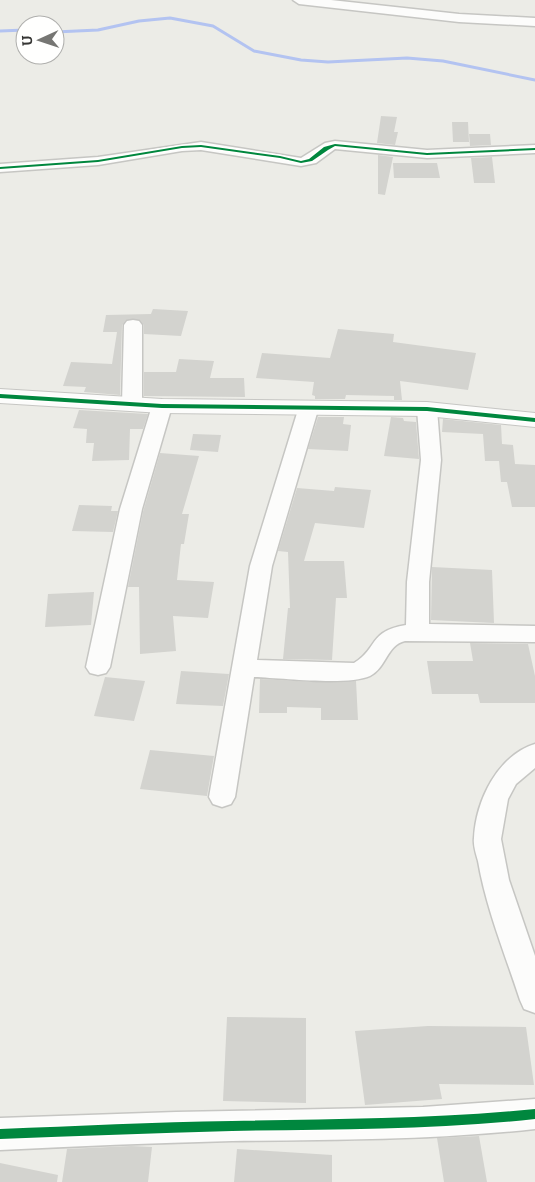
<svg xmlns="http://www.w3.org/2000/svg" width="535" height="1182" viewBox="0 0 535 1182" font-family="Bitter,serif">
  <rect width="100%" height="100%" fill="#ecece7"/>
  <g fill="none" stroke-linecap="round" stroke-linejoin="round">
    <path stroke="#b3c3f1" stroke-width="3" d="M 0,31 L 25,30
      M 55,32 L 98,30 L 139,21 L 170,18 L 213,26 L 254,51 L 301,60 L 328,62 L 407,58 L 443,61 L 535,80"/>
  </g>
  <path fill="#d3d3cf" d="M 381,116 L 397,117 L 394,132 L 398,132 L 395,145 L 377,143 Z
    M 452,122 L 468,122 L 469,142 L 453,142 Z
    M 469,134 L 490,134 L 491,145 L 470,146 Z
    M 378,155 L 393,157 L 385,195 L 378,194 Z
    M 492,157 L 495,183 L 474,183 L 471,158 Z
    M 393,163 L 437,163 L 440,178 L 394,178 Z
    M 153,309 L 188,311 L 181,336 L 144,334 L 144,325 L 140,320 L 126,320 L 122,325 L 120,395 L 84,392 L 86,387 L 63,386 L 71,362 L 112,364 L 117,332 L 103,332 L 106,315 L 151,314 Z
    M 338,329 L 394,334 L 393,342 L 476,353 L 468,390 L 400,381 L 402,400 L 394,400 L 394,396 L 346,395 L 345,399 L 315,399 L 315,396 L 312,395 L 314,382 L 256,378 L 262,353 L 330,358 Z
    M 179,359 L 214,361 L 210,378 L 244,378 L 245,397 L 144,396 L 144,372 L 176,372 Z
    M 79,410 L 148,414 L 143,429 L 130,429 L 129,460 L 92,461 L 94,443 L 86,443 L 87,429 L 73,428 Z
    M 318,417 L 344,417 L 343,424 L 351,425 L 348,451 L 308,449 Z
    M 391,417 L 403,418 L 404,421 L 416,422 L 419,459 L 384,456 Z
    M 443,419 L 501,425 L 502,444 L 513,445 L 515,464 L 535,465 L 535,507 L 512,507 L 507,482 L 501,482 L 499,461 L 485,461 L 483,434 L 442,432 Z
    M 193,434 L 221,435 L 218,452 L 190,450 Z
    M 160,453 L 199,456 L 182,514 L 189,514 L 184,544 L 181,544 L 177,580 L 214,582 L 208,618 L 173,616 L 176,651 L 140,654 L 139,587 L 128,587 L 143,512 Z
    M 335,487 L 371,490 L 364,528 L 315,523 L 304,561 L 344,561 L 347,598 L 336,598 L 332,660 L 283,659 L 288,608 L 290,608 L 288,552 L 278,551 L 297,488 L 334,491 Z
    M 79,505 L 112,506 L 111,511 L 118,511 L 113,532 L 72,531 Z
    M 432,567 L 492,570 L 494,623 L 431,620 Z
    M 94,592 L 91,625 L 45,627 L 48,594 Z
    M 470,643 L 528,644 L 535,676 L 535,703 L 480,703 L 478,694 L 432,694 L 427,661 L 473,661 Z
    M 181,671 L 229,674 L 223,706 L 176,704 Z
    M 105,677 L 145,681 L 134,721 L 94,716 Z
    M 260,679 L 314,682 L 356,681 L 358,720 L 321,720 L 321,708 L 287,707 L 287,713 L 259,713 Z
    M 150,750 L 214,756 L 207,796 L 140,789 Z
    M 227,1017 L 306,1018 L 306,1103 L 223,1101 Z
    M 428,1026 L 526,1027 L 534,1085 L 439,1084 L 442,1099 L 365,1105 L 355,1031 Z
    M 479,1136 L 487,1182 L 444,1182 L 437,1138 Z
    M 131,1146 L 152,1147 L 148,1182 L 62,1182 L 67,1149 Z
    M 237,1149 L 332,1155 L 332,1182 L 234,1182 Z
    M 0,1163 L 58,1175 L 57,1182 L 0,1182 Z"/>
  <g fill="none" stroke-linecap="round" stroke-linejoin="round">
    <defs>
      <path id="street" d="M 293,0 L 331,0 L 459,14 L 535,18 L 535,26 L 459,22 L 299,4 Z
        M 335,141 L 427,150 L 535,145 L 535,153 L 427,158 L 335,149 L 316,163 L 301,166 L 201,150 L 182,151 L 98,165 L 0,172 L 0,164 L 98,157 L 201,142 L 301,158 L 325,143 Z
        M 133,320 L 139,321 L 142,325 L 142,404 L 139,408 L 125,408 L 122,404 L 124,325 L 127,321 Z
        M 162,400 L 169,402 L 172,406 L 142,509 L 110,667 L 106,673 L 98,675 L 90,673 L 86,667 L 120,509 L 152,406 L 155,402 Z
        M 427,403 L 434,405 L 437,409 L 441,460 L 429,582 L 429,624 L 535,626 L 535,642 L 405,641 C 387,645 386,668 370,676 C 348,686 282,678 254,677 L 235,797 L 231,804 L 222,807 L 213,804 L 209,797 L 250,566 L 298,410 L 301,406 L 315,406 L 318,410 L 272,566 L 257,660 L 354,663 C 378,649 368,631 406,625 L 407,582 L 421,460 L 417,409 L 420,405 Z
        M 535,744 L 535,768 L 516,784 L 508,799 L 501,839 L 509,880 L 535,956 L 535,1013 L 524,1009 L 520,1000 C 505,954 486,908 478,861 C 476,854 473,845 474,838 C 476,801 497,756 535,744 Z
        M 535,1099 L 535,1129 C 434,1140 333,1140 232,1141 C 154,1143 77,1146 0,1150 L 0,1118 L 176,1112 L 423,1107 Z"/>
      <path id="secondary" d="M 0,389 L 162,399 L 427,402 L 535,413 L 535,427 L 427,416 L 162,413 L 0,403 Z"/>
    </defs>
    <use href="#street" stroke="#c6c6c3" stroke-width="3"/>
    <use href="#secondary" stroke="#c6c6c3" stroke-width="2"/>
    <use href="#street" fill="#fcfcfb" fill-rule="evenodd"/>
    <use href="#secondary" fill="#fcfcfb" fill-rule="evenodd"/>
    <defs>
      <path id="cycleway" d="M 335,144 L 427,153 L 535,148 L 535,150 L 427,155 L 335,146 L 328,150 L 312,161 L 301,163 L 280,158 L 201,147 L 182,148 L 98,162 L 0,169 L 0,167 L 98,160 L 182,146 L 201,145 L 280,156 L 301,161 L 309,159 L 324,147 Z
        M 0,394 L 162,404 L 427,407 L 535,418 L 535,422 L 427,411 L 162,408 L 0,398 Z
        M 535,1109 L 535,1119 C 434,1130 333,1129 232,1131 C 154,1133 77,1136 0,1139 L 0,1129 C 77,1126 154,1122 232,1121 C 333,1119 434,1119 535,1109 Z"/>
    </defs>
    <use href="#cycleway" stroke="#fffffe" stroke-width="3"/>
    <use href="#cycleway" fill="#00873e" fill-rule="evenodd"/>
  </g>
  <g transform="translate(40 40) rotate(267)"><circle r="24" fill="#fffffe" stroke="#afafad"/>
  <path d="M0-4L9 19L0 12L-9 19Z" fill="#767673"/>
  <text y="-8" font-size="14" font-weight="bold" text-anchor="middle" fill="#363634">U</text>
  </g>
</svg>
